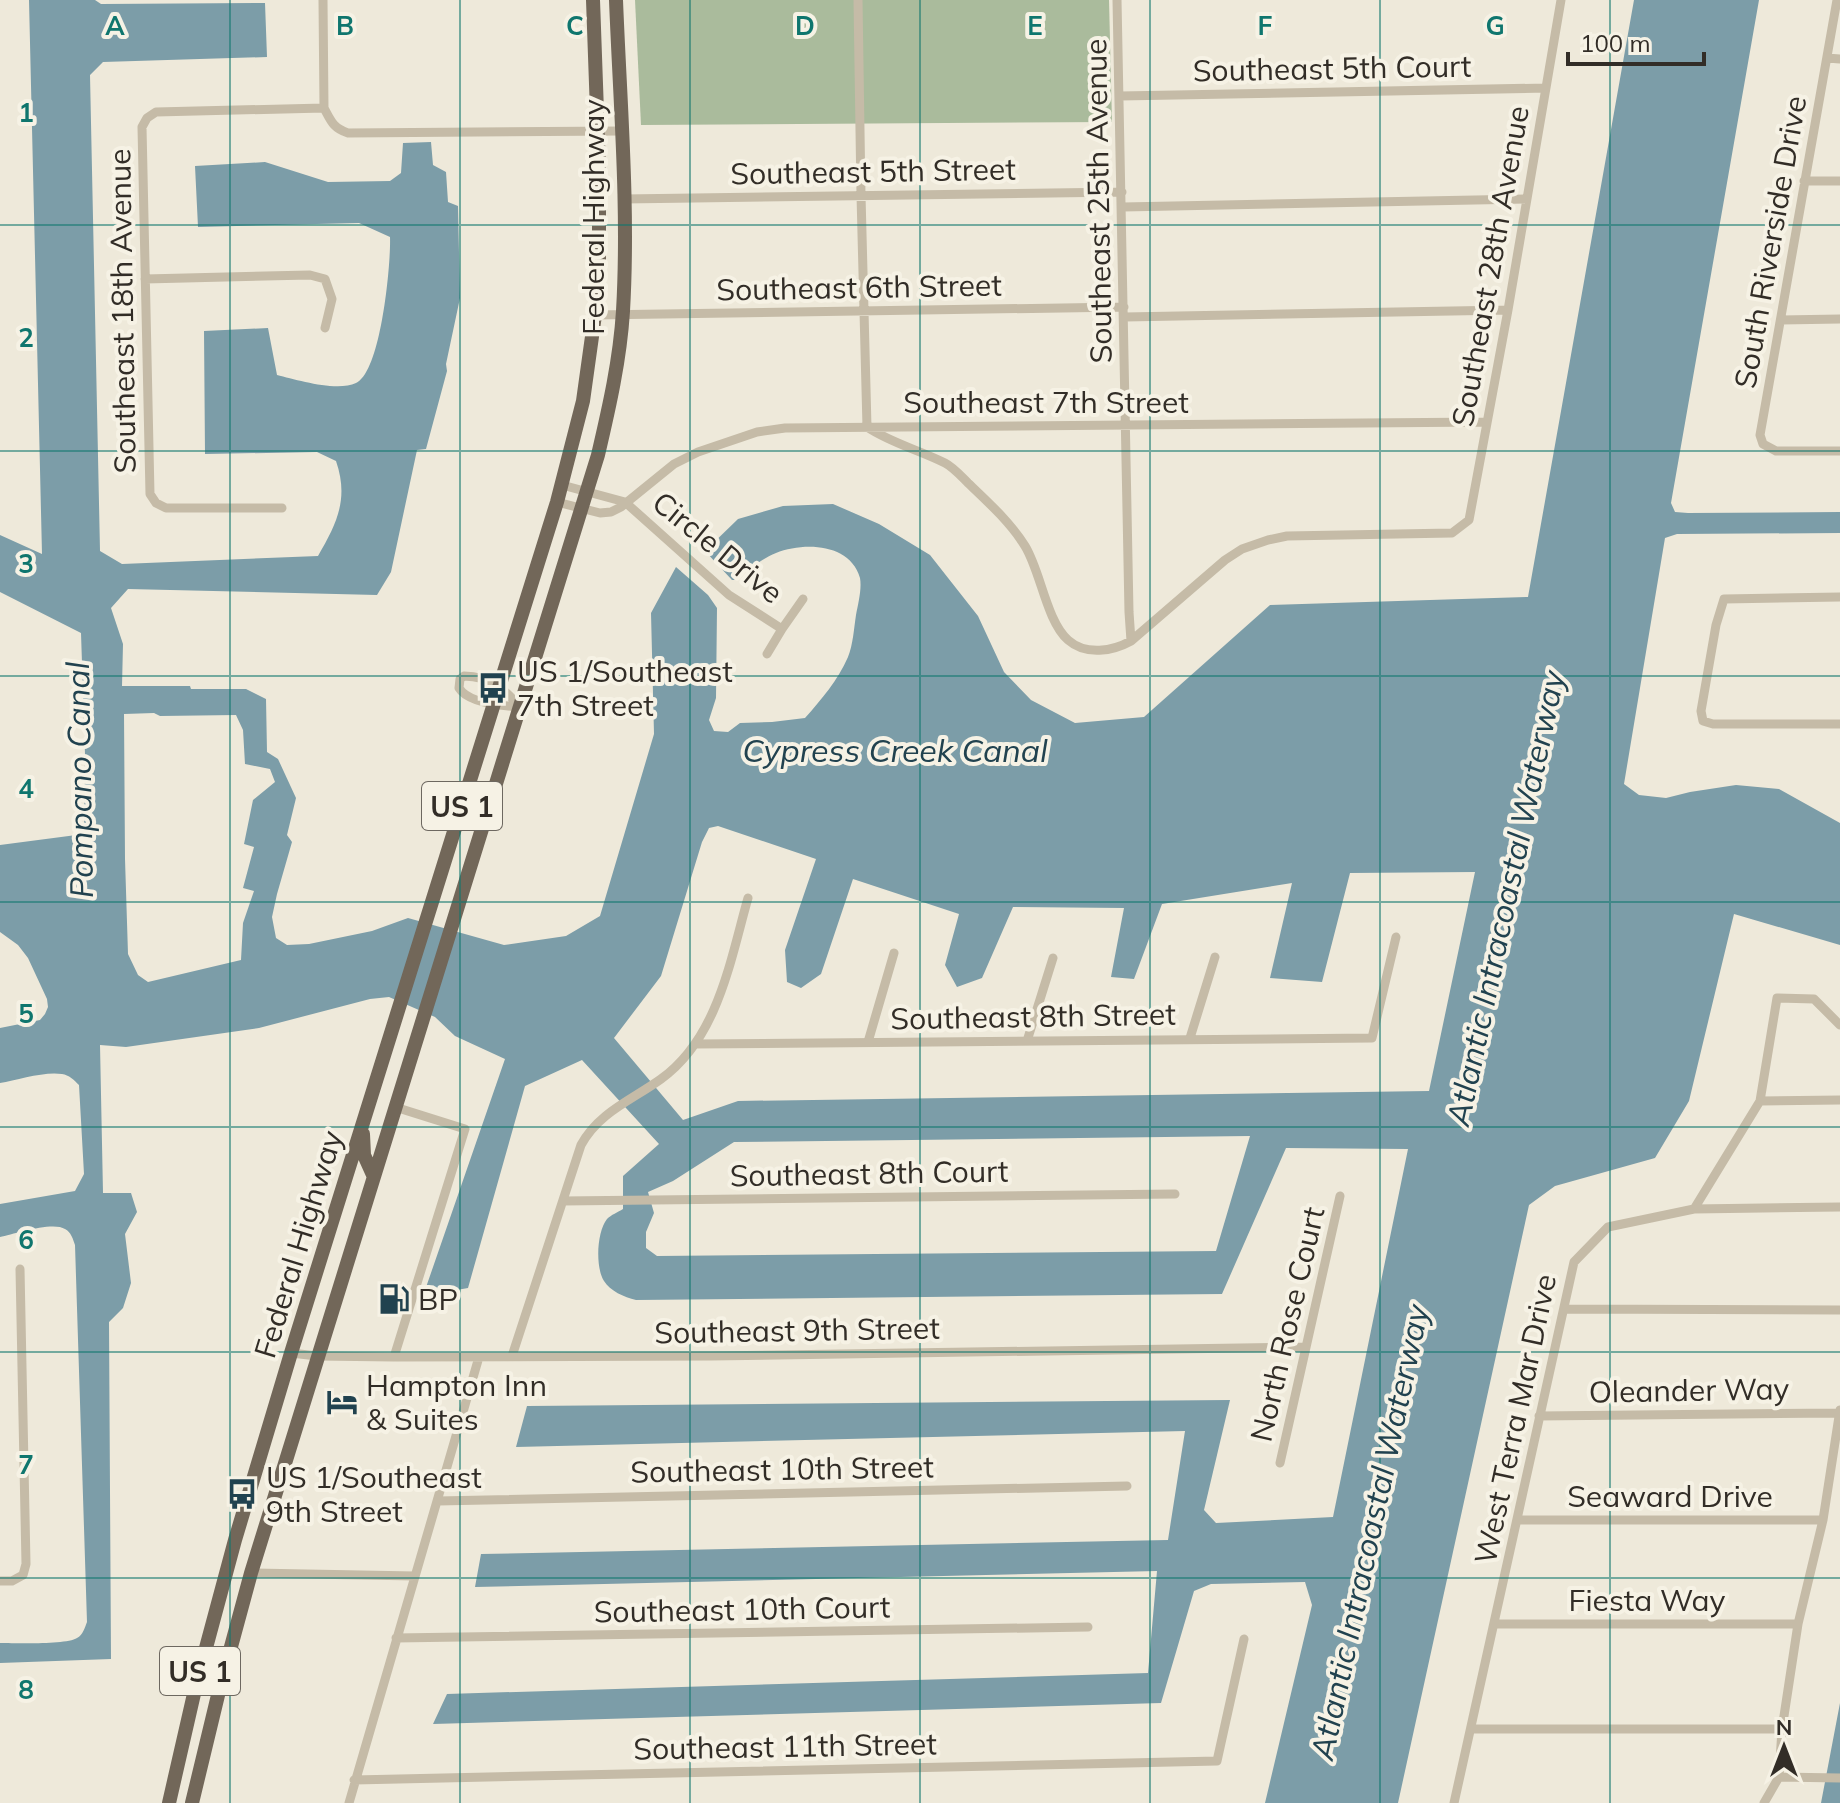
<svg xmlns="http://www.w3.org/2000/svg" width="1840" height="1803" viewBox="0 0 1840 1803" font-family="Mulish,sans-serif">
  <rect width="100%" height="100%" fill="#eee9da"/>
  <path fill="#aabb9c" d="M 635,0 L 1109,0 L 1112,122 L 641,125 Z"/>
  <path fill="#7c9da8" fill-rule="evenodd" d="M 29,0 L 95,0 L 101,4 L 265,3 L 267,57 L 103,62 L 90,75 L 100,551 L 122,564 L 318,556 C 337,523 349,499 336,461 L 317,452 L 205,454 L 204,331 L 268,328 L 277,375 C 297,380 337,392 356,383 C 381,372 391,264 390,237 L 359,223 L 198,227 L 195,166 L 265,162 L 328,182 L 390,181 L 401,173 L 403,143 L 431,142 L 433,165 L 446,172 L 448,202 L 458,206 L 460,298 L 446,364 L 447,371 L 426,449 L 417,450 L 391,572 L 377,595 L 128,589 L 111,608 L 123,644 L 122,686 L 190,686 L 191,689 L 246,689 L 266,699 L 267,752 L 278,759 L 296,798 L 287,835 L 292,842 L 277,894 L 272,917 L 276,938 L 287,945 L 309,944 L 372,931 L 408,918 L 504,945 L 566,936 L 600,916 L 654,734 L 651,613 L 676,567 L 708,595 L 717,608 L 716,698 L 709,720 L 714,731 L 728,732 L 740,723 L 772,722 L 805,718 C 821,700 838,680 848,657 C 853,645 854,628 856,615 C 858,604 862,589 860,578 C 850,543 804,542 776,553 C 761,559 747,571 734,580 L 732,580 L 705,551 L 738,519 L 783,506 L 833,504 L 879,524 L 930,555 L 978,616 L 1004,672 L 1031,700 L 1075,723 L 1144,717 L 1270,605 L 1528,597 L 1634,0 L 1759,0 L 1671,503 L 1675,512 L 1688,513 L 1840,512 L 1840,533 L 1677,534 L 1665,538 L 1624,784 L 1639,795 L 1666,798 L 1690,792 L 1736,785 L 1779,789 L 1840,823 L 1840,945 L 1734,914 L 1689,1101 L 1655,1158 L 1555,1186 L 1529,1205 L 1398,1803 L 1265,1803 L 1312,1605 L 1305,1582 L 1211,1584 L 1194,1591 L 1161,1703 L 433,1724 L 447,1694 L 1148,1673 L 1157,1571 L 475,1587 L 481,1554 L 1168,1540 L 1185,1431 L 516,1447 L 527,1406 L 1230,1400 L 1204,1510 L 1216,1523 L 1333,1517 L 1408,1149 L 1286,1148 L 1222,1294 L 636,1300 C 624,1297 610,1291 604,1281 C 595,1267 597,1231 607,1219 C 611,1215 618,1212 623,1209 L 623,1176 L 659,1144 L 582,1060 L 525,1086 L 468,1288 L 423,1296 L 505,1059 L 455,1036 L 435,1017 L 389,997 L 370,999 L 259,1028 L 126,1047 L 100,1045 L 103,1193 L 131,1193 L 137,1212 L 125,1234 L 131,1283 L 123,1308 L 109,1322 L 111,1659 L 0,1663 L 0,1643 C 16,1643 66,1645 77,1638 C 83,1635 85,1627 87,1622 L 75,1245 C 73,1239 71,1232 65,1229 C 53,1221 14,1234 0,1237 L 0,1204 L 75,1191 L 84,1174 L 79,1085 C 74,1080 69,1075 62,1074 C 45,1071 17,1080 0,1083 L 0,1028 L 40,1020 L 45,1014 L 48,1007 L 47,999 L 28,958 L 18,945 L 0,932 L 0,845 L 84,834 L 85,754 L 81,633 L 0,592 L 0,535 L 42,554 ZM 154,713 L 160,716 L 236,715 L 243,730 L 245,764 L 270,769 L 275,782 L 253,800 L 244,844 L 254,847 L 243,888 L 254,891 L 243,923 L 241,960 L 148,982 L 138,975 L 128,954 L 125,859 L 124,714 ZM 718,826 L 816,859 L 785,950 L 787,982 L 801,988 L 821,974 L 853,879 L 959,914 L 945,965 L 957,987 L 982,978 L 1013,907 L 1124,908 L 1111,977 L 1134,979 L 1162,904 L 1292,883 L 1270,978 L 1322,982 L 1350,873 L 1475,872 L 1429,1091 L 738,1101 L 683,1120 L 614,1038 L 661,976 L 702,842 L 709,828 ZM 1250,1136 L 1216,1251 L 657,1256 L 646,1248 L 646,1232 L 654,1213 L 648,1192 L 673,1181 L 734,1142 Z
    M 1840,1703 L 1840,1803 L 1821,1803 Z"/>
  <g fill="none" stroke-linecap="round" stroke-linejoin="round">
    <path stroke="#c5bba7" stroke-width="9" d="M 323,0 L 324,108 C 331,121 333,128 348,133 L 621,131
      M 858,0 L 861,195 L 867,427
      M 1117,0 L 1129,612 L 1131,641
      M 1837,0 L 1760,435 L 1763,444 L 1776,451 L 1840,451
      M 1827,58 L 1840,59
      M 1120,96 L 1546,88
      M 1804,181 L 1840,181
      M 624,199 L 1122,192
      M 1123,207 L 1527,199
      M 145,279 L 310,275 L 325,279 L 332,299 L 325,328
      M 595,315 L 1124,307
      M 1125,317 L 1508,310
      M 1781,320 L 1840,319
      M 867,427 C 891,443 919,450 945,463 C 953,467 961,476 968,483 C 988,502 1010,522 1025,546 C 1041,572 1046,620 1068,640 C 1086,656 1113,651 1131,641 L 1225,560 L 1242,549 L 1268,540 L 1287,536 L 1452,533 L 1469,520 L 1508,310 L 1561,0
      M 562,485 L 625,502 L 729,595 L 782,629 L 803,599
      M 557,502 L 600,513 L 611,512 L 621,507 L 674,464 L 698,452 L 757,432 L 785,428 L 1487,422
      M 282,508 L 166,508 L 156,503 L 150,494 L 142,127 L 147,118 L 156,112 L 324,108
      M 1840,597 L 1724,599 L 1716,625 L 1701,711 L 1703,721 L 1713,724 L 1840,724
      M 767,654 L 782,629
      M 464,676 C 492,677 503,688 520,707 C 502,706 468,703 459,688 L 460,679 Z
      M 1190,1038 L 1215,957
      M 1027,1041 L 1053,958
      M 868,1042 L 894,953
      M 695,1044 L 1372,1038 L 1396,937
      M 1760,1101 L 1840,1100
      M 563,1201 L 1175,1194
      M 1694,1209 L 1840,1207
      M 1564,1309 L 1840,1310
      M 291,1353 L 317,1356 L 394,1357 L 711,1356 L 1305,1347
      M 512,1356 L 581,1145 C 599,1112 632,1100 661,1079 C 718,1038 730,961 748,898
      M 394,1357 L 465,1129 L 395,1107
      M 1539,1416 L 1839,1413
      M 1280,1463 L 1340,1196
      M 438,1501 L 1127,1486
      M 1517,1520 L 1823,1520
      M 251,1573 L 415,1576
      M 0,1581 L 12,1581 L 23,1575 L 26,1564 L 20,1269
      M 1495,1624 L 1798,1624
      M 396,1638 L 1088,1627
      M 1472,1729 L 1782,1729
      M 1779,1777 L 1840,1778
      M 354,1780 L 1217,1761 L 1244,1639
      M 349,1803 L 479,1357
      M 1454,1803 L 1574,1262 L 1608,1227 L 1694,1209 L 1760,1101 L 1777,998 L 1814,999 L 1840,1025
      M 1764,1803 L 1779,1777 L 1782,1729 L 1798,1624 L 1823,1520 L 1840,1410"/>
    <path stroke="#726759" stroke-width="14" d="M 363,1134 L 364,1155 L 373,1175
      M 169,1803 L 196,1685 L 235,1540 L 291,1353 L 557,502 L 583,401 L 595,315 L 599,265 L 599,168 L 593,0
      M 192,1803 L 219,1691 L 251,1573 L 598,455 C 609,408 620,360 623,311 C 629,208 620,103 616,0"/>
  </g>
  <path fill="none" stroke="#0f766e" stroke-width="2" stroke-opacity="0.55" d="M 230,0 L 230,1803M 460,0 L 460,1803M 690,0 L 690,1803M 920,0 L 920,1803M 1150,0 L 1150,1803M 1380,0 L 1380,1803M 1610,0 L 1610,1803M 0,225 L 1840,225M 0,451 L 1840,451M 0,676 L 1840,676M 0,902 L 1840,902M 0,1127 L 1840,1127M 0,1352 L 1840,1352M 0,1578 L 1840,1578"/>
  <defs>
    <symbol id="bus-bare" viewBox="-9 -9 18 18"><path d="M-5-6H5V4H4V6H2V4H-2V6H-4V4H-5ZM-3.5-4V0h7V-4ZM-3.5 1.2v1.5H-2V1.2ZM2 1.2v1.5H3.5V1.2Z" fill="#21424f" stroke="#f6f2e5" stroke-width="2.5" paint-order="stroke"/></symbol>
    <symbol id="fuel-bare" viewBox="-9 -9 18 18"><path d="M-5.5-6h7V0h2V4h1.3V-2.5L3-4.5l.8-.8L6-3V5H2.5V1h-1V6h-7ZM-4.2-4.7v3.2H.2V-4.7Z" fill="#21424f" stroke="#f6f2e5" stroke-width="2.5" paint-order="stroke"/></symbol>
    <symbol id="hotel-bare" viewBox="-9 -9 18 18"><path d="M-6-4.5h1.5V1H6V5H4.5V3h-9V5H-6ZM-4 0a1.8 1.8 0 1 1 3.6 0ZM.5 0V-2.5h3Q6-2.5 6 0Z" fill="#21424f" stroke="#f6f2e5" stroke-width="2.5" paint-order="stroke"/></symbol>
  </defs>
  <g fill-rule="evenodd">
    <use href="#bus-bare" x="471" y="666" width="44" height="44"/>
    <use href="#fuel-bare" x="372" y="1277" width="44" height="44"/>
    <use href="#hotel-bare" x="320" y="1380" width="44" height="44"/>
    <use href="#bus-bare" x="220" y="1472" width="44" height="44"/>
  </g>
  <g text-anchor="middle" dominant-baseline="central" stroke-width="8" stroke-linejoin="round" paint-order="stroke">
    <g fill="#f6f2e5" stroke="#6d6860" stroke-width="2">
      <rect x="422" y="782" width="80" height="48" rx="6"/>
      <rect x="160" y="1647" width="80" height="48" rx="6"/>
    </g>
    <g font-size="28" font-weight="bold" fill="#322d27">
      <text x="462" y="806">US 1</text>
      <text x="200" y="1671">US 1</text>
    </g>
    <g font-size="30" fill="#322d27" stroke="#f6f2e5">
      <text transform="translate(1332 68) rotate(-1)">Southeast 5th Court</text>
      <text transform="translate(873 171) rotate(-1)">Southeast 5th Street</text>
      <text transform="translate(1098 201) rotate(-91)">Southeast 25th Avenue</text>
      <text transform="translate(593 217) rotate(-90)">Federal Highway</text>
      <text transform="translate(1770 242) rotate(-80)">South Riverside Drive</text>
      <text transform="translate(1490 266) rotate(-80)">Southeast 28th Avenue</text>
      <text transform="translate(859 287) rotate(-1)">Southeast 6th Street</text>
      <text transform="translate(122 311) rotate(-91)">Southeast 18th Avenue</text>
      <text x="1046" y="402">Southeast 7th Street</text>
      <text transform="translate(718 547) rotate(39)">Circle Drive</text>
      <text transform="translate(1033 1016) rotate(-1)">Southeast 8th Street</text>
      <text transform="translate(869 1173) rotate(-1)">Southeast 8th Court</text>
      <text transform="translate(298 1244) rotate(-73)">Federal Highway</text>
      <text transform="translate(1287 1324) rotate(-77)">North Rose Court</text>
      <text transform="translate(797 1330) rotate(-1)">Southeast 9th Street</text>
      <text transform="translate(1689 1390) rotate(-1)">Oleander Way</text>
      <text transform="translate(1515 1419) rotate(-78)">West Terra Mar Drive</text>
      <text transform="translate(782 1469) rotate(-1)">Southeast 10th Street</text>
      <text x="1670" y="1496">Seaward Drive</text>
      <text x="1647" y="1600">Fiesta Way</text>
      <text transform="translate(742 1609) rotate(-1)">Southeast 10th Court</text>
      <text transform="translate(785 1746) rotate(-1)">Southeast 11th Street</text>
    </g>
    <g font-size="30" fill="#322d27" stroke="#f6f2e5" text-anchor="start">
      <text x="517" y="671">US 1/Southeast<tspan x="517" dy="34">7th Street</tspan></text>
      <text x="418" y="1299">BP</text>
      <text x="366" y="1385">Hampton Inn<tspan x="366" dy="34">&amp; Suites</tspan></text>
      <text x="266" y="1477">US 1/Southeast<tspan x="266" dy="34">9th Street</tspan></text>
    </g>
    <g font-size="32" font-style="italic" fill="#21424f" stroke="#f6f2e5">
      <text x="895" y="750">Cypress Creek Canal</text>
      <text transform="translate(79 780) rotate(-91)">Pompano Canal</text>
      <text transform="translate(1505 898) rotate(-78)">Atlantic Intracoastal Waterway</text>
      <text transform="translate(1369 1532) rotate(-78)">Atlantic Intracoastal Waterway</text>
    </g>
  </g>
  <g font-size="26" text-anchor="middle" font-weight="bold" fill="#0f766e" stroke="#f6f2e5" stroke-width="8" stroke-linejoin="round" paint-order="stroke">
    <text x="115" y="35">A</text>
    <text x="345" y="35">B</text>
    <text x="575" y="35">C</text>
    <text x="805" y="35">D</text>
    <text x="1035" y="35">E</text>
    <text x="1265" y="35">F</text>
    <text x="1495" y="35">G</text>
    <text x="26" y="122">1</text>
    <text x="26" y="347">2</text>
    <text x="26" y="573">3</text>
    <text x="26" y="798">4</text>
    <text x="26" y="1023">5</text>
    <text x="26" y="1249">6</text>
    <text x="26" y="1474">7</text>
    <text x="26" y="1699">8</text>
  </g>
  <g transform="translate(1784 1747)" stroke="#f6f2e5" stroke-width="6" paint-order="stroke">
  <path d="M0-6L14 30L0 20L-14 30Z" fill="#322d27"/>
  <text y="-12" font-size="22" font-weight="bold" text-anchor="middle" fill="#322d27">N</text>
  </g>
  <path d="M1568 52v12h136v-12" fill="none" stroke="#322d27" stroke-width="4"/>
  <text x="1580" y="52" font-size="24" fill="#322d27" stroke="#f6f2e5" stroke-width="6" paint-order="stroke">100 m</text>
</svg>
